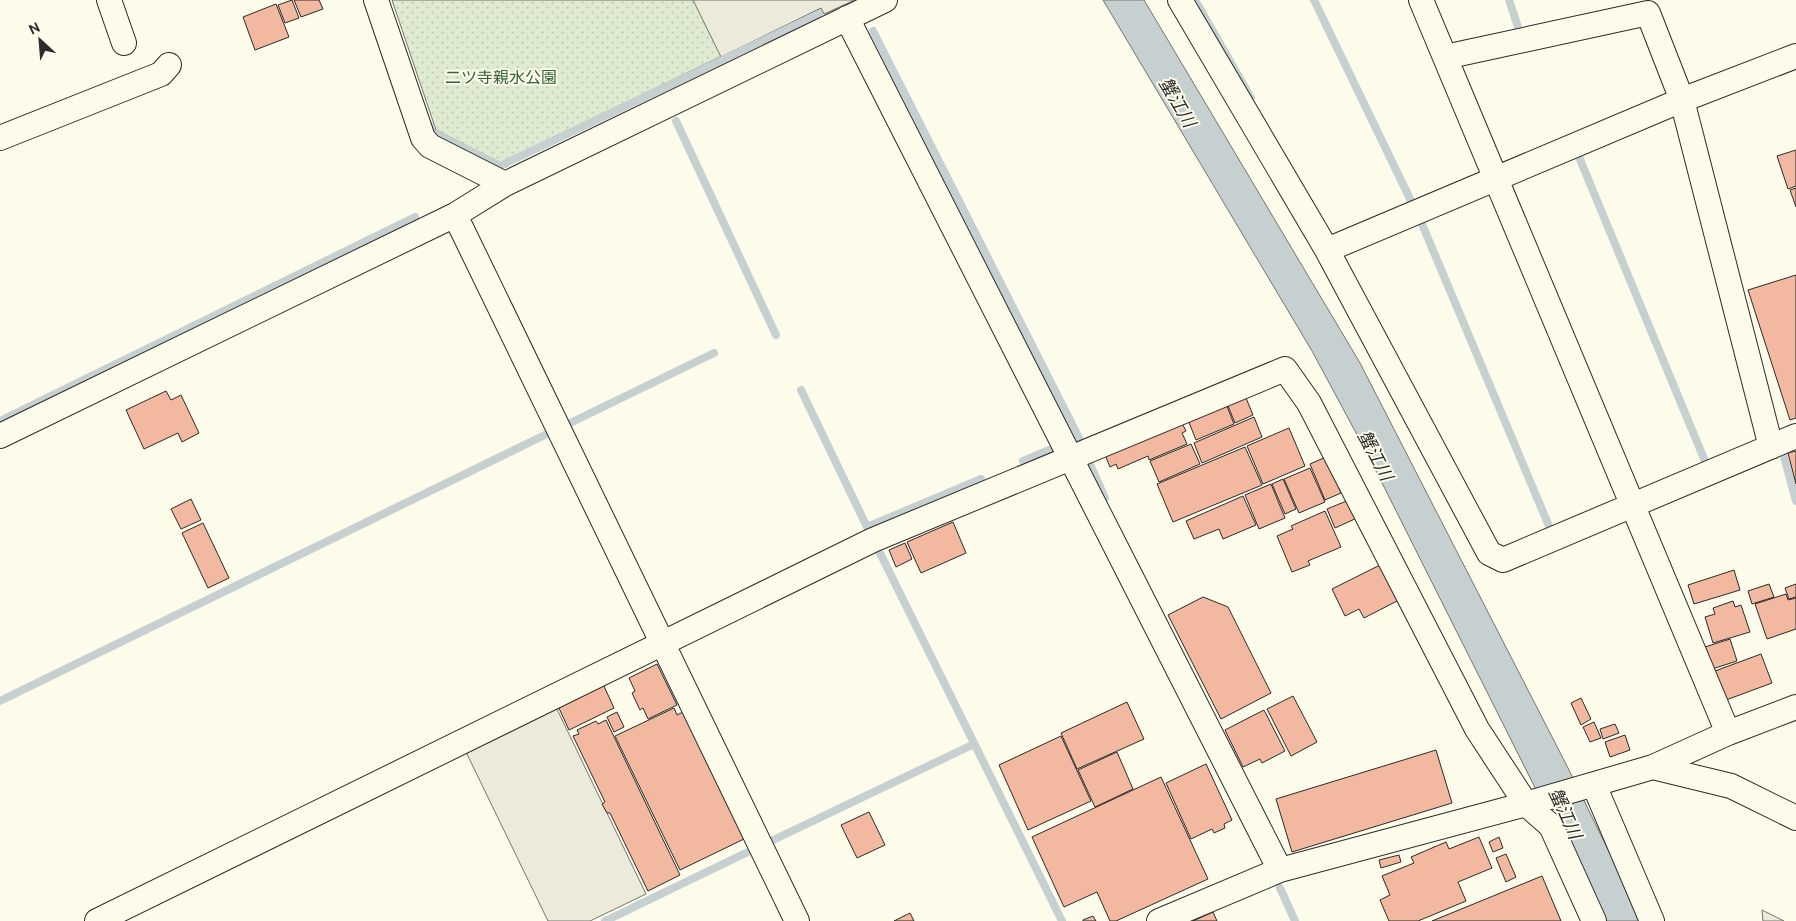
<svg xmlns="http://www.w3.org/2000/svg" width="1796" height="921" viewBox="0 0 1796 921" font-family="Ubuntu,'Noto Sans JP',sans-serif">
  <defs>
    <pattern id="park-dots" width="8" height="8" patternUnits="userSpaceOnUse" patternTransform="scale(1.25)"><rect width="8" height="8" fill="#deebd1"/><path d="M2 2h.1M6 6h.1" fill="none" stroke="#bfcab4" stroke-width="1.8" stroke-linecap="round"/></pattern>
  </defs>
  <rect width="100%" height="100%" fill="#fdfbea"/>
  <path fill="url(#park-dots)" stroke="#74746e" d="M 392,0 L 855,0 L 824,14 L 821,8 L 501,163 L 436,130 Z"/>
  <path fill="#eceadb" stroke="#74746e" d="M 693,0 L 855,0 L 824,14 L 821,8 L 721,57 Z
    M 555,705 L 646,894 L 590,921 L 548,921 L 465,750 Z
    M 1762,910 L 1784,921 L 1763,921 Z"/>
  <path fill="#c7d0d0" stroke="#74746e" d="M 1103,0 L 1144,0 L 1360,363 L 1568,768 L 1643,921 L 1602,921 L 1369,457 L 1312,351 Z"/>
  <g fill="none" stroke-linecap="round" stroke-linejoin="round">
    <path stroke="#c7d0d0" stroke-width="8" d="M 1195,0 L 1251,98
      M 1314,0 L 1413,205 L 1418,203
      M 1509,0 L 1520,33 L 1526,32
      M 873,31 L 1079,438
      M 676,121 L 776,335
      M 430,126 L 432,132 L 500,166 L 819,14
      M 1579,157 L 1707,466
      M 1422,224 L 1551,531
      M 801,390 L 867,527 L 981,479
      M 0,421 L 415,217
      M 566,425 L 714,353
      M 1783,453 L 1796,501
      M 1023,461 L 1049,450
      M 1090,464 L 1105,498
      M 878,549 L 1062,921
      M 0,701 L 551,432
      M 767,843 L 974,744
      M 1280,888 L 1295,921
      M 605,921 L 754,849"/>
  </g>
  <path fill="#f2b8a0" stroke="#2b2b2b" d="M 292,0 L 299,18 L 285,23 L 278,5 Z
    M 294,0 L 319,0 L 323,9 L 301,17 Z
    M 276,4 L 289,37 L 255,50 L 243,17 Z
    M 1796,150 L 1796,186 L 1788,189 L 1777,156 Z
    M 1796,188 L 1796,207 L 1790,190 Z
    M 1796,275 L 1796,418 L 1790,420 L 1748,290 Z
    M 166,391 L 171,400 L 181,395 L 199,433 L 182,442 L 178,433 L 144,449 L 126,410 Z
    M 1244,393 L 1253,415 L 1235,423 L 1226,401 Z
    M 1226,404 L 1234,424 L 1196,440 L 1188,420 Z
    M 1254,417 L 1262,437 L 1202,463 L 1194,443 Z
    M 1181,421 L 1186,431 L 1182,433 L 1187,444 L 1149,460 L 1148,456 L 1118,469 L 1116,464 L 1110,467 L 1103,450 Z
    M 1289,428 L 1305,466 L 1263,484 L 1247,446 Z
    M 1191,444 L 1200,464 L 1159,482 L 1150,461 Z
    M 1245,447 L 1262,485 L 1173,522 L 1157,484 Z
    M 1796,451 L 1796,484 L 1788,453 Z
    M 1326,457 L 1341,493 L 1325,500 L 1310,464 Z
    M 1310,468 L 1325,502 L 1299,513 L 1284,479 Z
    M 1283,479 L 1296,509 L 1285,514 L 1272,484 Z
    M 1271,484 L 1285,518 L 1259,529 L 1245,495 Z
    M 1243,496 L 1256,525 L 1223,539 L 1219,529 L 1194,539 L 1186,521 Z
    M 191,499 L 201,520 L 181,529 L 171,509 Z
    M 1349,500 L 1357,518 L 1335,528 L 1327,509 Z
    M 1325,511 L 1341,547 L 1308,561 L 1310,565 L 1292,572 L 1277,536 L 1293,529 L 1291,526 Z
    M 953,522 L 966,553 L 921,573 L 907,542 Z
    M 203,523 L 229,578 L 208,588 L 182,533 Z
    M 905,543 L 912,559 L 896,567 L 889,550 Z
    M 1384,563 L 1401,599 L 1364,618 L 1359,609 L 1345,616 L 1332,589 Z
    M 1734,570 L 1740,590 L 1694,604 L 1688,585 Z
    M 1769,584 L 1774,597 L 1752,604 L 1748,591 Z
    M 1796,584 L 1796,597 L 1789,599 L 1785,588 Z
    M 1786,594 L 1788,600 L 1796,598 L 1796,629 L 1767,639 L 1755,604 Z
    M 1203,597 L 1228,607 L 1271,693 L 1221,719 L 1168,615 Z
    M 1733,601 L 1735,607 L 1741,605 L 1750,632 L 1713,643 L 1705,617 L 1715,614 L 1713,608 Z
    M 1730,639 L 1737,661 L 1712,669 L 1705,647 Z
    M 1761,654 L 1772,683 L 1726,700 L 1715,671 Z
    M 657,664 L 677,705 L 648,719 L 643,708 L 640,710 L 632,693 L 635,691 L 629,678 Z
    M 603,684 L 614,708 L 569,730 L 558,706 Z
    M 1293,696 L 1317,742 L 1291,756 L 1267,709 Z
    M 1581,698 L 1591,719 L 1581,725 L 1571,703 Z
    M 1127,702 L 1144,739 L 1077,769 L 1061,733 Z
    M 674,708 L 677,715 L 683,712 L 744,839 L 680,870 L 615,736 Z
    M 1264,710 L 1285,751 L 1262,763 L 1260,759 L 1243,767 L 1225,730 Z
    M 617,712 L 624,727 L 614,732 L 607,717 Z
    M 606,720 L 680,875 L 648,891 L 610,813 L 607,813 L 602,804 L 605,802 L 573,736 L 579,734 L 577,730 L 596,721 L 598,724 Z
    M 1594,722 L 1601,738 L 1590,742 L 1583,727 Z
    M 1615,724 L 1619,733 L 1603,739 L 1600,729 Z
    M 1625,735 L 1630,750 L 1610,757 L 1605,742 Z
    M 1061,736 L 1091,801 L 1028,830 L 999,765 Z
    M 1436,750 L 1452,803 L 1292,852 L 1276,799 Z
    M 1117,752 L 1133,789 L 1095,807 L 1078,770 Z
    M 1206,764 L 1232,820 L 1224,824 L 1225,828 L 1214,833 L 1212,829 L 1191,839 L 1166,783 Z
    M 1161,777 L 1208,879 L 1116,921 L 1110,921 L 1097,892 L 1064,907 L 1032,837 Z
    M 869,812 L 885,845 L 857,858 L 841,825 Z
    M 1479,837 L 1492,868 L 1458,882 L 1466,901 L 1418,921 L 1389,921 L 1380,900 L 1390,895 L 1382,876 L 1414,863 L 1411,857 L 1446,842 L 1449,849 Z
    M 1499,837 L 1503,848 L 1493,852 L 1489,842 Z
    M 1506,854 L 1516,877 L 1506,882 L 1496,858 Z
    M 1399,855 L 1401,862 L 1381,868 L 1379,860 Z
    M 1542,876 L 1561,921 L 1432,921 Z
    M 1213,912 L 1217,921 L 1193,921 Z
    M 910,913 L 914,921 L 894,921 Z
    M 1093,916 L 1096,921 L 1083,921 L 1083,920 Z"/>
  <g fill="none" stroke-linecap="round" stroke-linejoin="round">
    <defs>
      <path id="street" d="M 109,0 L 124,43
        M 376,0 L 423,138 L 430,146 L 505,184
        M 1180,0 L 1327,250 L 1489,553 L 1503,560 L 1796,436
        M 1421,0 L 1728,733
        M 847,18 L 1280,870
        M 1445,57 L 1648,13 L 1682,100 L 1771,447
        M 0,138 L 161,74 L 169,65
        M 455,215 L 797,921
        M 1327,250 L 1682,100 L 1796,56
        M 0,436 L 455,215 L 505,184 L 885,0
        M 1653,767 L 1731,786 L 1796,818
        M 1594,785 L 1652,921
        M 97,921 L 873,540 L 1285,369 L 1309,403 L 1477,729 L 1526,804 L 1551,826 L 1594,921
        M 1159,921 L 1280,870 L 1526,804 L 1653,767 L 1728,733 L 1796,707"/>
    </defs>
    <use href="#street" stroke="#2b2b2b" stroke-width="26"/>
    <use href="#street" stroke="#fdfbea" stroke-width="24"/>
  </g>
  <g text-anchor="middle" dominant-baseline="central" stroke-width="4" stroke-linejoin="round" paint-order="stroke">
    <g font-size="16" fill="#34623c" stroke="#fdfbea">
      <text x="501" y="77">二ツ寺親水公園</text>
    </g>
    <g font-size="18" font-style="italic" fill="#2b2b2b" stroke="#fdfbea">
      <text transform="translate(1178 102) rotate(60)">蟹江川</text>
      <text transform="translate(1376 455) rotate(62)">蟹江川</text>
      <text transform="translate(1566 813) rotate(66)">蟹江川</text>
    </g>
  </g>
  <g transform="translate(40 40) rotate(334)" stroke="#fdfbea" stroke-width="4" paint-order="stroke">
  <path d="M0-4L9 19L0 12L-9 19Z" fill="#2b2b2b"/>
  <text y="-8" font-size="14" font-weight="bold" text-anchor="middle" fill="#2b2b2b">N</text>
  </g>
</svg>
